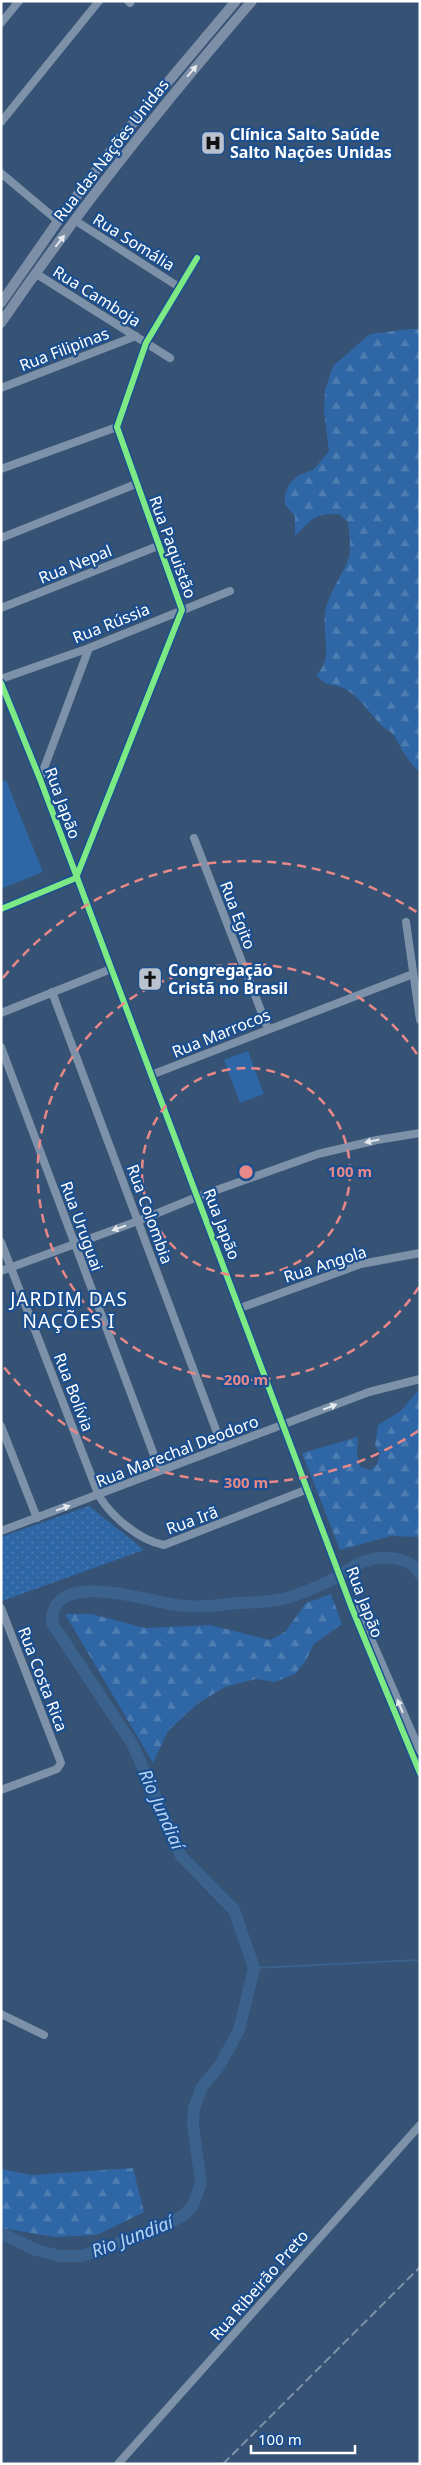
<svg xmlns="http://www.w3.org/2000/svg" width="421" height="2465" viewBox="0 0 421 2465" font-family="'Noto Sans',sans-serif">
  <defs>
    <pattern id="forest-firs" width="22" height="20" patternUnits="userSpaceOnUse" patternTransform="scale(1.25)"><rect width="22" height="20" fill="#2f66a5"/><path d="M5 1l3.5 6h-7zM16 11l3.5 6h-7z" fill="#4e7db2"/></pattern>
    <pattern id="park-dots" width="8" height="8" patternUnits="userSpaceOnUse" patternTransform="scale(1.25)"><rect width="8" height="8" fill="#2f66a5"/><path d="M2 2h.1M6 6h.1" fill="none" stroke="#4e7db2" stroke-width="1.8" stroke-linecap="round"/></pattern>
  </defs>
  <rect width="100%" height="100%" fill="#365274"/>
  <path fill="url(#forest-firs)" d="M 411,329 L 420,329 L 420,772 C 408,763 402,749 395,737 C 392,732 387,730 383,727 C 365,709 354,685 326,684 L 316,675 C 334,660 322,633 325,613 C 328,593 341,578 348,560 C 352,550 349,533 348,522 L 339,514 C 313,513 312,520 295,536 L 295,516 L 285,505 L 285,494 L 290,483 L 299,475 L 313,470 L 329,451 L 324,412 L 325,390 L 333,366 L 370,334 Z
    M 420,1388 L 420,1537 L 391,1536 L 340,1550 L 302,1453 L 358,1437 L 357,1454 L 360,1467 L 371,1470 L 377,1464 L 380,1453 L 375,1446 L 378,1425 L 402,1410 Z
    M 331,1594 L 342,1624 L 314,1644 L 305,1662 L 295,1674 L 275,1682 L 256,1679 L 225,1687 L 197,1704 L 168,1731 L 153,1763 L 65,1614 L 92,1614 L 145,1628 L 210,1625 L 270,1640 L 285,1632 L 306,1603 Z
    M 133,2168 L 144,2212 L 97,2235 L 55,2237 L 1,2228 L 1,2169 L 31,2175 Z"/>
  <path fill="url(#park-dots)" d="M 89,1506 L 144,1550 L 2,1601 L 1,1537 Z"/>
  <path fill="#2f66a5" d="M 6,780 L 43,872 L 1,889 L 1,782 Z
    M 248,1051 L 264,1094 L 240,1103 L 224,1060 Z"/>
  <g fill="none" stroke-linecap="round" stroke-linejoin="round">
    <path stroke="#3b618d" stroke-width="2" d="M 254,1968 L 420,1960"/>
    <path stroke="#3b618d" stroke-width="12" d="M 1,2233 L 36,2250 L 60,2256 L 82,2256 L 151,2232 L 184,2215 L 193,2205 L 201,2183 L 193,2126 L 194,2108 L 202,2087 L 220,2065 L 239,2030 L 254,1968 L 234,1910 L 181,1856 L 133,1745 L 52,1623 C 50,1565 153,1604 184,1606 C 198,1607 215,1606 229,1604 C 247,1602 266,1603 282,1599 C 297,1596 312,1589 325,1583 C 337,1578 347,1570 358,1564 C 377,1555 409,1554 420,1574"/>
    <path stroke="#7d92a8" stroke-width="8" d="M 128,1 L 130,3
      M 1,23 L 19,1
      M 1,122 L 99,1
      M 1,173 L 58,221
      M 76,221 L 179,287
      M 35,273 L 170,358
      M 1,388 L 136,336
      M 1,469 L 117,427
      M 1,538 L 136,484
      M 1,608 L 158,546
      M 1,679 L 89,648 L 230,591
      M 1,683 L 40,779 L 351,1606 L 420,1773
      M 40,779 L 89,648
      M 194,838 L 268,1029
      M 1,909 L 76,878 L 182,610 L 117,427 L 146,343 L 197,258
      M 406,922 L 420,1020
      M 52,992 L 222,1446
      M 1,1013 L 111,969
      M 1,1047 L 160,1471
      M 151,1075 L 413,974
      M 1,1242 L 99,1496 C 112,1517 139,1540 164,1545 L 308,1489
      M 1,1271 L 138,1221 L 197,1197 L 318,1154 L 377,1140 L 420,1133
      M 240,1308 L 361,1264 L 420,1253
      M 1,1426 L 37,1518
      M 1,1531 L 369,1392 L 420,1379
      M 1,1608 L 61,1763 L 57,1769 L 1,1790
      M 358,1609 L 420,1751
      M 1,2014 L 44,2035
      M 118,2464 L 420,2125"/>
    <path stroke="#7d8ea7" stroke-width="10" d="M 1,303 L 58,221 L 119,140 L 236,1
      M 1,323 C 78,210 163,104 252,1"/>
    <path stroke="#7e92a7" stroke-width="2" stroke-dasharray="9 4" stroke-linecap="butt" d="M 223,2464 L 420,2267"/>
    <defs>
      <path id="cycleway" d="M 1,683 L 40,779 L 351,1606 L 420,1773
        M 1,909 L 76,878 L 182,610 L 117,427 L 146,343 L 197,258"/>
    </defs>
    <use href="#cycleway" stroke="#1b4f8f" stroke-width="9"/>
    <use href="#cycleway" stroke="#7ce984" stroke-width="6"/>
  </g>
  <defs><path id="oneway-solid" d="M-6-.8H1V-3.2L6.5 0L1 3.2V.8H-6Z" transform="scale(1.25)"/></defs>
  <g fill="#e5e8ed">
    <use href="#oneway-solid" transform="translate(192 71) rotate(-49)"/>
    <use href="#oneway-solid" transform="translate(60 241) rotate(-52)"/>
  </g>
  <g fill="#e5e9ee">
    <use href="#oneway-solid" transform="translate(372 1141) rotate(168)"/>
    <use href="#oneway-solid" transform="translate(119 1228) rotate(161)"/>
    <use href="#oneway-solid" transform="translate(330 1407) rotate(-21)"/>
    <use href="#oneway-solid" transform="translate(63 1508) rotate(-20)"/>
    <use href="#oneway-solid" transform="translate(400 1706) rotate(-113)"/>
  </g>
  <g fill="none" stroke="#e88989" stroke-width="2.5" stroke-dasharray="9 6">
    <circle cx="246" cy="1172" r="104"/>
    <path d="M419 1287A208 208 0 1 1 419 1057"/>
    <path d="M418 1431A311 311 0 0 1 3 1366M3 978A311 311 0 0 1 418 913"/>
  </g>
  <defs>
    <symbol id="hospital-square" viewBox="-11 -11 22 22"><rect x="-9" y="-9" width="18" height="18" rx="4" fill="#b9c2ce" stroke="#1b4f8f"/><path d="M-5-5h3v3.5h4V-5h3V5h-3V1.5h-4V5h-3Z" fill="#111"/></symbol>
    <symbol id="church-square" viewBox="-11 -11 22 22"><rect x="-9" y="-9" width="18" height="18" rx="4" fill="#b9c2ce" stroke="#1b4f8f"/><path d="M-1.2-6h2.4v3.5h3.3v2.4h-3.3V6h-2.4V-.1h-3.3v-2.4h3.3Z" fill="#111"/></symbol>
  </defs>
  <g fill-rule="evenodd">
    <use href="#hospital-square" x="199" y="129" width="28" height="28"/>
    <use href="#church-square" x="136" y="965" width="28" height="28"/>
  </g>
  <g text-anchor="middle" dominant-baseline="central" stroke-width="4.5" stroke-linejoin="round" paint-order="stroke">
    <g font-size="16" font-weight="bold" fill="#fff" stroke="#1b4f8f" text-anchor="start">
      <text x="230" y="134">Clínica Salto Saúde<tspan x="230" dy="18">Salto Nações Unidas</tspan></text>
      <text x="168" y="970">Congregação<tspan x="168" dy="18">Cristã no Brasil</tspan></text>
    </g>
    <g font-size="16" fill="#fff" stroke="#1b4f8f">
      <text transform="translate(111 150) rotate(-52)">Rua das Nações Unidas</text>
      <text transform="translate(134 242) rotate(32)">Rua Somália</text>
      <text transform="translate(97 296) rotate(32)">Rua Camboja</text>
      <text transform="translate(64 349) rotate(-21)">Rua Filipinas</text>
      <text transform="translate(173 547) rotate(70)">Rua Paquistão</text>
      <text transform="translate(75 564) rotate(-22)">Rua Nepal</text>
      <text transform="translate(111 623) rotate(-22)">Rua Rússia</text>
      <text transform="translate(63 803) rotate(70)">Rua Japão</text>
      <text transform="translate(238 915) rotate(69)">Rua Egito</text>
      <text transform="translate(221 1033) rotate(-22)">Rua Marrocos</text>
      <text transform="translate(150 1214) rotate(70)">Rua Colombia</text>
      <text transform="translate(222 1224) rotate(69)">Rua Japão</text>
      <text transform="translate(82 1226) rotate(70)">Rua Uruguai</text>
      <text transform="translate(325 1264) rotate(-18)">Rua Angola</text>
      <text transform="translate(74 1392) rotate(69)">Rua Bolívia</text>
      <text transform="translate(177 1451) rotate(-21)">Rua Marechal Deodoro</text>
      <text transform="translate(192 1520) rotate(-20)">Rua Irã</text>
      <text transform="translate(365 1602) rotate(69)">Rua Japão</text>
      <text transform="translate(43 1679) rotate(69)">Rua Costa Rica</text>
      <text transform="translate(259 2285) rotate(-49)">Rua Ribeirão Preto</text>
    </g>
    <g font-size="18" font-style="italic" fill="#b5d3f5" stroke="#1b4f8f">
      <text transform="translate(162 1809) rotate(66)">Rio Jundiaí</text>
      <text transform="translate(132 2236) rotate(-21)">Rio Jundiaí</text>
    </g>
    <g font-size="19" letter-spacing="1" fill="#fff" stroke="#1b4f8f">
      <text x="69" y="1299">JARDIM DAS<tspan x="69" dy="22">NAÇÕES I</tspan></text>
    </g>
  </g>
  <circle cx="246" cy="1172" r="8" fill="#e88989" stroke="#1b4f8f" stroke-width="2.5"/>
  <g font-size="15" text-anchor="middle" font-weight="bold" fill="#e88989" stroke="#1b4f8f" stroke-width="4.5" stroke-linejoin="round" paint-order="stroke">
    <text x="350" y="1177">100 m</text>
    <text x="246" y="1385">200 m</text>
    <text x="246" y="1488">300 m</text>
  </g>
  <rect width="421" height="2465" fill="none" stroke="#ffffff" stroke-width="5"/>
  <path d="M251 2445v8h104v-8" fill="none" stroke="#ffffff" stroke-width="2.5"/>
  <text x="258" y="2445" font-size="15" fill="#ffffff" stroke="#1b4f8f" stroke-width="4" paint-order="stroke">100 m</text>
</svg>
